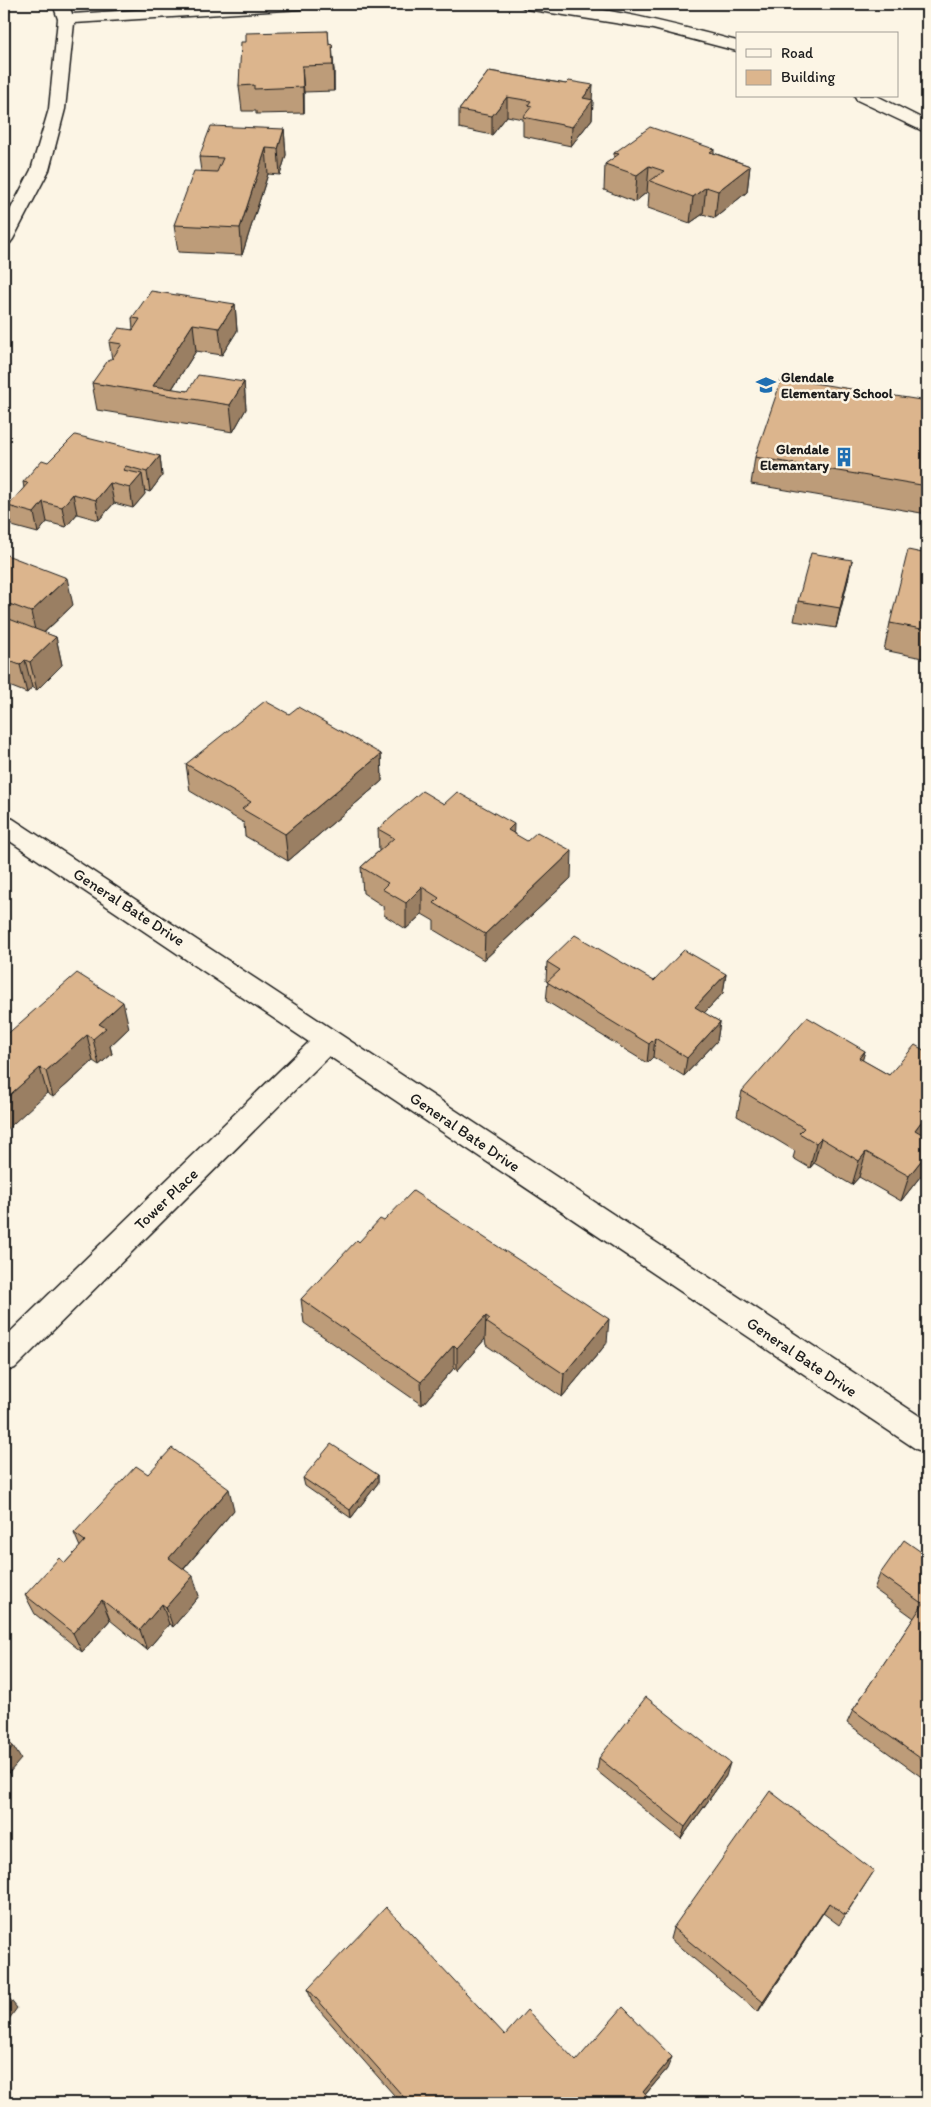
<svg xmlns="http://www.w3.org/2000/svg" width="931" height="2107" viewBox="0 0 931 2107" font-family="Itim,sans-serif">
  <rect width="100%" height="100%" fill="#fcf5e5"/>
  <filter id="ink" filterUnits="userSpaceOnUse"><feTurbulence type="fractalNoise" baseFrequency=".02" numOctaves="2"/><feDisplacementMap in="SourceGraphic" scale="10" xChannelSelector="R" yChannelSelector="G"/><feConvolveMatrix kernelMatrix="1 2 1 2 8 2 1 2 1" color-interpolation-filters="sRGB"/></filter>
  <g filter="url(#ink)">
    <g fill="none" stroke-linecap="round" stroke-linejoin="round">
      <defs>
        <path id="street" d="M 53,4 L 69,4 L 72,14 L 231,4 L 309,4 L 301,9 L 74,23 L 65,109 L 49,170 L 13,239 L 10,243 L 4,244 L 4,222 L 31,170 L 49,109 L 58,19 Z
          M 518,4 C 587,0 671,24 737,41 L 737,51 L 653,29 L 526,9 Z
          M 855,96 L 877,96 L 927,121 L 927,133 L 857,100 Z
          M 4,816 L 13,819 L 927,1421 L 927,1453 L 916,1449 L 329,1056 L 15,1368 L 4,1372 L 4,1338 L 309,1042 L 4,837 Z"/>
      </defs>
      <use href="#street" stroke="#1c1c1c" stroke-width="3"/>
      <use href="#street" fill="#fcf5e5" fill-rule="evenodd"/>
    </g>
    <path fill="#bd9c79" stroke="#1c1c1c" d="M 328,31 L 329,45 L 334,70 L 334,91 L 304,92 L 304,113 L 256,114 L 256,111 L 242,111 L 239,86 L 246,42 Z
      M 489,71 L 566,84 L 593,100 L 592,119 L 571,146 L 523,136 L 523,119 L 507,116 L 492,135 L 459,128 L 459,110 Z
      M 284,129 L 286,155 L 280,175 L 268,174 L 242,255 L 178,252 L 174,225 L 201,171 L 199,157 Z
      M 714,149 L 714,153 L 750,166 L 747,192 L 715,218 L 703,214 L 690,223 L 648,208 L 649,193 L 647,192 L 635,202 L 604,190 L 605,164 L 614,158 L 614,153 Z
      M 235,304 L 237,331 L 222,355 L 196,351 L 172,389 L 188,391 L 244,382 L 246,409 L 233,432 L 97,410 L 92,383 L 112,359 L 109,342 L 133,329 L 132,318 Z
      M 927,401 L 927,514 L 751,484 L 755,457 Z
      M 160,456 L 162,476 L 150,492 L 144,490 L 145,494 L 133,508 L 114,503 L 99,520 L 77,514 L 66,527 L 47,522 L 38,533 L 12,526 L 8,506 L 24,488 L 23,482 L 48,462 Z
      M 4,554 L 73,605 L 44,633 L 56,637 L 62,665 L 37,690 L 32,687 L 27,693 L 4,684 Z
      M 927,554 L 927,659 L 884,650 L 890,623 Z
      M 852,560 L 848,580 L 836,628 L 794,621 L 798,601 Z
      M 289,714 L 381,754 L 382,781 L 288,861 L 245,836 L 244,823 L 190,791 L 186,764 Z
      M 444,804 L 514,834 L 571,878 L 484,960 L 434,930 L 434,921 L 422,914 L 406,929 L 384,915 L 383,906 L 363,893 L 361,867 L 379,851 L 378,829 Z
      M 547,962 L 654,981 L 726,974 L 723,993 L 704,1013 L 720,1022 L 717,1041 L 684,1076 L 653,1057 L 647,1063 L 546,1001 L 548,982 L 546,981 Z
      M 129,1028 L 110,1046 L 112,1054 L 99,1065 L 93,1061 L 53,1097 L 47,1093 L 4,1037 Z
      M 865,1051 L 862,1060 L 889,1075 L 927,1052 L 927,1129 L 923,1134 L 927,1137 L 927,1168 L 901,1201 L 859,1177 L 852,1185 L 814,1163 L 810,1168 L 793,1158 L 795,1151 L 737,1116 L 742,1091 Z
      M 359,1242 L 607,1343 L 562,1397 L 486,1345 L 485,1339 L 457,1371 L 454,1368 L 422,1405 L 304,1323 L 301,1299 Z
      M 148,1474 L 234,1510 L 184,1569 L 199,1596 L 173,1627 L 169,1624 L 147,1650 L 110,1620 L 82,1652 L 35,1614 L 25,1595 L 65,1563 L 80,1547 L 74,1533 Z
      M 378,1475 L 378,1483 L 351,1518 L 305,1486 L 303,1478 Z
      M 927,1556 L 927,1781 L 847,1723 L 853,1710 L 914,1618 L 874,1589 L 880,1574 Z
      M 599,1758 L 726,1776 L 681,1839 L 597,1771 Z
      M 874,1871 L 839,1925 L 823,1913 L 758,2012 L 670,1939 L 673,1928 Z
      M 308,1989 L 505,2035 L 576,2061 L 667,2069 L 645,2095 L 653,2103 L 401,2103 L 312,2002 Z"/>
    <path fill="#9a7f63" stroke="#1c1c1c" d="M 332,44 L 334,70 L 334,91 L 333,65 Z
      M 302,66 L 304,92 L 304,113 L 303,87 Z
      M 593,85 L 592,101 L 593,100 L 592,119 L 571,146 L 572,127 L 583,98 Z
      M 507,97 L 507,116 L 492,135 L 492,116 Z
      M 284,129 L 286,155 L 280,175 L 278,149 Z
      M 266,148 L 268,174 L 242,255 L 240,228 Z
      M 649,166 L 647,192 L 635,202 L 637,175 Z
      M 750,166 L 747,192 L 715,218 L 718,191 Z
      M 706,187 L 703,214 L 690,223 L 693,197 Z
      M 235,304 L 237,331 L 222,355 L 219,328 Z
      M 193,324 L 196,351 L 168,395 L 153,386 Z
      M 244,382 L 246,409 L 233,432 L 230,405 Z
      M 160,456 L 162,476 L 150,492 L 147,472 Z
      M 142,474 L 145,494 L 133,508 L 130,488 Z
      M 110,483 L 114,503 L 99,520 L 96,500 Z
      M 73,494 L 77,514 L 66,527 L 62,507 Z
      M 43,502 L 47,522 L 38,533 L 34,513 Z
      M 852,560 L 848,580 L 836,628 L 840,608 Z
      M 67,578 L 73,605 L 37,639 L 31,612 Z
      M 56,637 L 62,665 L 37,690 L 30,662 Z
      M 25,660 L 32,687 L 27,693 L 20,665 Z
      M 381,754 L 382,781 L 288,861 L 285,834 Z
      M 514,824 L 513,851 L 508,830 Z
      M 572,851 L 571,878 L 484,960 L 485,934 Z
      M 422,887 L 422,914 L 406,929 L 406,903 Z
      M 726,974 L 723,993 L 692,1026 L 695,1007 Z
      M 123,1002 L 129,1028 L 110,1046 L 112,1054 L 99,1065 L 93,1039 L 99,1024 Z
      M 720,1022 L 717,1041 L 684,1076 L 687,1058 Z
      M 87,1035 L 93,1061 L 53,1097 L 46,1071 Z
      M 655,1038 L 653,1057 L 647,1063 L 649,1044 Z
      M 865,1051 L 858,1077 L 859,1058 Z
      M 40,1068 L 47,1093 L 4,1132 L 4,1100 Z
      M 927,1114 L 927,1129 L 907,1155 L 915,1130 Z
      M 821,1138 L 814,1163 L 810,1168 L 816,1143 Z
      M 866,1152 L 859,1177 L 852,1185 L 859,1161 Z
      M 927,1153 L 927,1168 L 901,1201 L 909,1176 Z
      M 486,1316 L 485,1339 L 457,1371 L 457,1348 Z
      M 609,1319 L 607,1343 L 562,1397 L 564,1374 Z
      M 454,1345 L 454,1368 L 422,1405 L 421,1382 Z
      M 378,1475 L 378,1483 L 351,1518 L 350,1510 Z
      M 229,1489 L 234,1510 L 175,1579 L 169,1558 Z
      M 193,1576 L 199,1596 L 173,1627 L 166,1607 Z
      M 102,1600 L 110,1620 L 82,1652 L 73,1633 Z
      M 162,1604 L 169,1624 L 147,1650 L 140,1630 Z
      M 13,1746 L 21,1759 L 4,1779 L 4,1758 Z
      M 730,1763 L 726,1776 L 681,1839 L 685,1827 Z
      M 829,1903 L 823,1913 L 758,2012 L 763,2002 Z
      M 9,1998 L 17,2008 L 4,2026 L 4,2006 Z
      M 672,2057 L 667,2069 L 638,2103 L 643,2092 Z"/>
    <path fill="#dcb58d" stroke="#1c1c1c" d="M 328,31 L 329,45 L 332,44 L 333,65 L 302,66 L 303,87 L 254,89 L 254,85 L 239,86 L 241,42 L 246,42 L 246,33 Z
      M 489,71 L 566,84 L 569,81 L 593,85 L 583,98 L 593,100 L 572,127 L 523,117 L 532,106 L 528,105 L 531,101 L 507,97 L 492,116 L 459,110 Z
      M 211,126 L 284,129 L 278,149 L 266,148 L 240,228 L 174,225 L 194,171 L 217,172 L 223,158 L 199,157 Z
      M 650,127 L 714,149 L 710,152 L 750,166 L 718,191 L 706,187 L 693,197 L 650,181 L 664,171 L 649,166 L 637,175 L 605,164 L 619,154 L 614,153 Z
      M 151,291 L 235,304 L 219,328 L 193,324 L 153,386 L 188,391 L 198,375 L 244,382 L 230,405 L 92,383 L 109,359 L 112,359 L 122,344 L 109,342 L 119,328 L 133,330 L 140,319 L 132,318 Z
      M 782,378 L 927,401 L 927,486 L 755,457 Z
      M 75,435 L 160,456 L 147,472 L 126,466 L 123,470 L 142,474 L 130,488 L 110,483 L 96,500 L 73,494 L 62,507 L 43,502 L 34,513 L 8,506 L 28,483 L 23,482 L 42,460 L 48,462 Z
      M 908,550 L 927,554 L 927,630 L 890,623 Z
      M 811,553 L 852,560 L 840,608 L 798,601 Z
      M 4,554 L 67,578 L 31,612 L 4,602 Z
      M 4,617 L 56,637 L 30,662 L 25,660 L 20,665 L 4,659 Z
      M 265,701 L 289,714 L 298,707 L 381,754 L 285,834 L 242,809 L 251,802 L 186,764 Z
      M 422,791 L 444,804 L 457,792 L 514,824 L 508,830 L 527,841 L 537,832 L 572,851 L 485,934 L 434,903 L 439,898 L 422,887 L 406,903 L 382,889 L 388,883 L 361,867 L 394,838 L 378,829 Z
      M 575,935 L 654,981 L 684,950 L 726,974 L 695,1007 L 720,1022 L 687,1058 L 655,1038 L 649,1044 L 547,982 L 560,970 L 547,962 Z
      M 77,973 L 123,1002 L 99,1024 L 106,1028 L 93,1039 L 87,1035 L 46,1071 L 40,1068 L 4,1100 L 4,1037 Z
      M 807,1017 L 865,1051 L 859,1058 L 889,1075 L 915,1045 L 927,1052 L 927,1114 L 915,1130 L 927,1137 L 927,1153 L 909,1176 L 866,1152 L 859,1161 L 821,1138 L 816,1143 L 799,1133 L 804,1128 L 742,1091 Z
      M 413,1191 L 609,1319 L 564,1374 L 486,1322 L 490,1319 L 486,1316 L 457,1348 L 454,1345 L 421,1382 L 301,1299 L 357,1240 L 359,1242 L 380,1219 L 384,1221 Z
      M 331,1444 L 378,1475 L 350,1510 L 303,1478 Z
      M 172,1448 L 229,1489 L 169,1558 L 193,1576 L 166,1607 L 162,1604 L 140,1630 L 102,1600 L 73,1633 L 25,1595 L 59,1558 L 65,1563 L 85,1541 L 74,1533 L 136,1466 L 148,1474 Z
      M 904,1540 L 927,1556 L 927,1763 L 853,1710 L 923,1604 L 880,1574 Z
      M 646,1697 L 730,1763 L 685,1827 L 599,1758 Z
      M 4,1738 L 13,1746 L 4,1758 Z
      M 770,1791 L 874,1871 L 845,1915 L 829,1903 L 763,2002 L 673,1928 Z
      M 386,1907 L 505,2035 L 527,2010 L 576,2061 L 623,2007 L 672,2057 L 643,2092 L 653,2103 L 409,2103 L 308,1989 Z
      M 4,1994 L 9,1998 L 4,2006 Z"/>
  </g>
  <defs>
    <symbol id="school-bare" viewBox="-9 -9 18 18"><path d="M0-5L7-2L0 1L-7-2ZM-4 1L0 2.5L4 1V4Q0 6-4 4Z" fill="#1f6fb2" stroke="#fcf5e5" stroke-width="2.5" paint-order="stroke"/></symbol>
    <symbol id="building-bare" viewBox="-9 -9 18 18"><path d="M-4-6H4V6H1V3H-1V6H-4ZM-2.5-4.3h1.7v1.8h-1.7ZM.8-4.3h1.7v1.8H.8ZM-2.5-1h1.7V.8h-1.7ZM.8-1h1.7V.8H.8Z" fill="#1f6fb2" stroke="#fcf5e5" stroke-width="2.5" paint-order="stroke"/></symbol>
  </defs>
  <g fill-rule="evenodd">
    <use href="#school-bare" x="752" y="371" width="28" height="28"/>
    <use href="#building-bare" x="830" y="443" width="28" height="28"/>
  </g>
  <g text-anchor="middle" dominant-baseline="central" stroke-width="5" stroke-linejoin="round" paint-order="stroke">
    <g font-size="14" font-weight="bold" fill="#1c1c1c" stroke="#fcf5e5" text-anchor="start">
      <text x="781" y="377">Glendale<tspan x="781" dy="16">Elementary School</tspan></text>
      <text x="829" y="449" text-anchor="end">Glendale<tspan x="829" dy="16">Elemantary</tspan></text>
    </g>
    <g font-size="16" fill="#1c1c1c" stroke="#fcf5e5">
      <text transform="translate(129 907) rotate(33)">General Bate Drive</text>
      <text transform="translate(465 1132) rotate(34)">General Bate Drive</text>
      <text transform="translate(166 1199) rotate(-44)">Tower Place</text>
      <text transform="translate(802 1357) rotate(34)">General Bate Drive</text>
    </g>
  </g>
  <rect width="931" height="2107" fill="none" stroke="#fcf5e5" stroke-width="20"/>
  <rect x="10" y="10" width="911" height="2087" fill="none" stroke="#1c1c1c" stroke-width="2" filter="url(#ink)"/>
  <rect x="736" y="32" width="162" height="65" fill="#fcf5e5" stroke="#a29e95"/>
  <rect x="746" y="49" width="25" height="8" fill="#fcf5e5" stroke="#a29e95"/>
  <text x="781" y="58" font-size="15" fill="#1c1c1c">Road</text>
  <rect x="746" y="70" width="25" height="15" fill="#dcb58d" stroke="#a29e95"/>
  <text x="781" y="82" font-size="15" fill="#1c1c1c">Building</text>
</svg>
